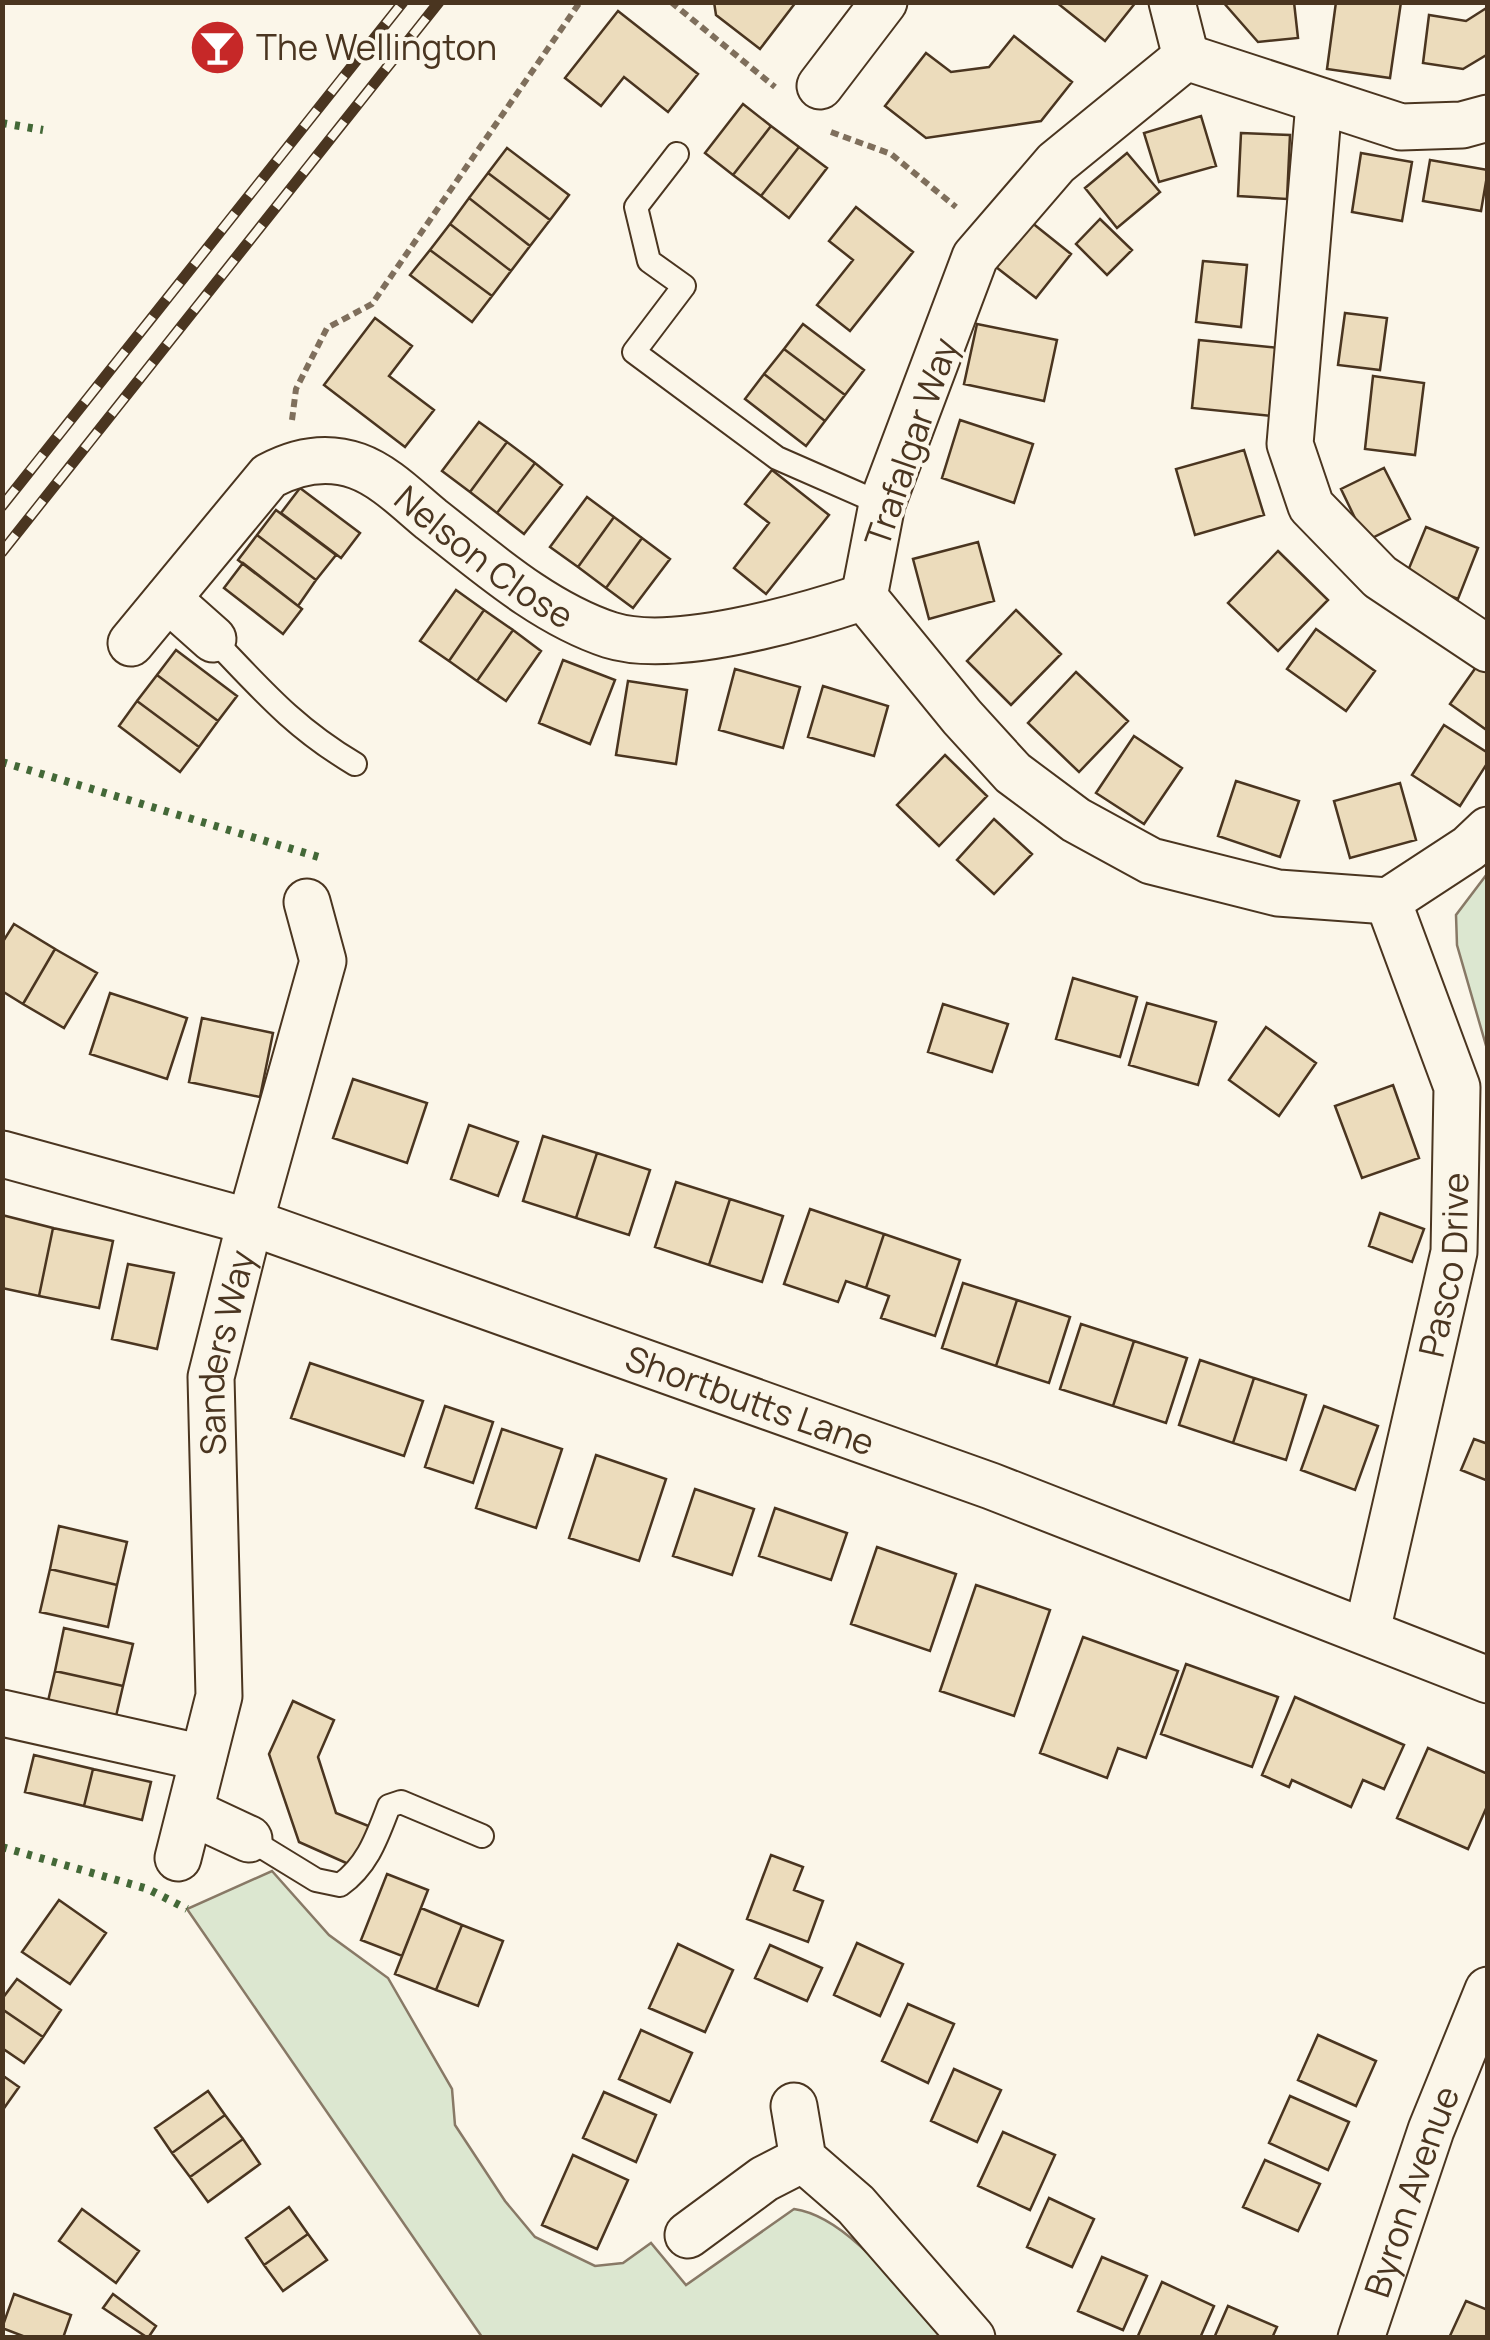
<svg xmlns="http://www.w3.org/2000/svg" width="1490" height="2340" viewBox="0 0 1490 2340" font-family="Manrope,sans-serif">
  <rect width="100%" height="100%" fill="#fbf6e9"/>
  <path fill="#dce7d0" stroke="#887966" stroke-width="2.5" d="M 1487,874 L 1487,1049 L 1457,945 L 1456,915 Z
    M 272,1871 L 329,1935 L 388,1978 L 452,2089 L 455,2125 L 505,2201 L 535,2237 L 595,2266 L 623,2263 L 651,2243 L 686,2285 L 794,2209 C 851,2217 904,2296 941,2337 L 482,2337 L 187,1909 Z"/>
  <path fill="#ecdcbc" stroke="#4a3520" stroke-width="2.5" d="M 714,2 L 796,2 L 760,49 L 716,15 Z
    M 1056,2 L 1136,2 L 1105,41 Z
    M 1223,2 L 1294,2 L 1298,38 L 1258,42 Z
    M 1336,2 L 1401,2 L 1390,78 L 1327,69 Z
    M 1488,7 L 1488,54 L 1463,69 L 1423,63 L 1429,15 L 1466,21 Z
    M 618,11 L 698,74 L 668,112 L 624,77 L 601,106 L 565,78 Z
    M 1014,36 L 1072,82 L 1041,121 L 926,138 L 885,106 L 926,53 L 951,72 L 989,67 Z
    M 743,104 L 771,126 L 733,175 L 705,153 Z
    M 1201,116 L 1216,166 L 1159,182 L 1144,133 Z
    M 771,126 L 799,147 L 761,196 L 733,175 Z
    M 1241,133 L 1290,135 L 1287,199 L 1238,196 Z
    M 799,147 L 827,168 L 789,218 L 761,196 Z
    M 507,148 L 569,195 L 550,220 L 488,173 Z
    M 1127,153 L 1160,192 L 1117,228 L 1085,188 Z
    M 1361,153 L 1412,162 L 1402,221 L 1352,212 Z
    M 1430,160 L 1488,170 L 1481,211 L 1423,201 Z
    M 488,173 L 550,220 L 530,246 L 469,198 Z
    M 469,198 L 530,246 L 511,271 L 450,224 Z
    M 856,207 L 913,252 L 850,331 L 817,305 L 853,260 L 829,241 Z
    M 1100,219 L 1132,250 L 1107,275 L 1076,244 Z
    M 1031,222 L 1071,254 L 1036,298 L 996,267 Z
    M 450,224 L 511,271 L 492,296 L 430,250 Z
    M 430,250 L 492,296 L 472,322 L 410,275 Z
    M 1203,261 L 1247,265 L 1241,327 L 1196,322 Z
    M 1345,313 L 1387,318 L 1380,370 L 1338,365 Z
    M 375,318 L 412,346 L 389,376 L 434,410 L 405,447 L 324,385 Z
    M 803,324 L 864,370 L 845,395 L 784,349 Z
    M 977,324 L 1057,340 L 1044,401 L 964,384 Z
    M 1199,340 L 1279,348 L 1272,416 L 1192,408 Z
    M 784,349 L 845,395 L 825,421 L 764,374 Z
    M 764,374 L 825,421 L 806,446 L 745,399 Z
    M 1373,376 L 1424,383 L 1415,455 L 1365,449 Z
    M 960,420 L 1033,444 L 1014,503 L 942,478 Z
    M 479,422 L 507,442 L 470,492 L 442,471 Z
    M 507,442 L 535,463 L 497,513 L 470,492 Z
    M 1244,450 L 1264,515 L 1195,535 L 1176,469 Z
    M 535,463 L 562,485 L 524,534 L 497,513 Z
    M 1384,468 L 1410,519 L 1366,541 L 1341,489 Z
    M 772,470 L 829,515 L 766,594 L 734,568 L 769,523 L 745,504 Z
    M 300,488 L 360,533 L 341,558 L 281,513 Z
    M 587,497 L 614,517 L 578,567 L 550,547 Z
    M 276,510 L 336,555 L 316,580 L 257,535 Z
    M 614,517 L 642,538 L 606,588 L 578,567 Z
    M 1426,527 L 1478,548 L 1458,599 L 1405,578 Z
    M 257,535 L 316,580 L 298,606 L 238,560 Z
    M 642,538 L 670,559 L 633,608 L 606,588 Z
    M 978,542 L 994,601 L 929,619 L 913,559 Z
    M 1278,551 L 1328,600 L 1278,651 L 1228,603 Z
    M 243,563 L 302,609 L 283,634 L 224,588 Z
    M 456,590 L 484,610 L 449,661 L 420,641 Z
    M 484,610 L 513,630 L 477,681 L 449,661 Z
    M 1016,610 L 1061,654 L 1011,705 L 967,661 Z
    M 1316,629 L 1375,671 L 1346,711 L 1287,669 Z
    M 513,630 L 541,651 L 506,701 L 477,681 Z
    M 176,650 L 237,696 L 218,721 L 157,675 Z
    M 563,660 L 615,680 L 590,744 L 539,723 Z
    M 1479,663 L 1488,669 L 1488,731 L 1450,704 Z
    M 735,669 L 800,687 L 783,748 L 719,730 Z
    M 1076,672 L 1128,721 L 1079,772 L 1028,723 Z
    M 157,675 L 218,721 L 199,747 L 137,701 Z
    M 628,681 L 687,690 L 676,764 L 616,755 Z
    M 823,686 L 888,706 L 874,756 L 808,737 Z
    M 137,701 L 199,747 L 180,772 L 119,726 Z
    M 1444,725 L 1488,753 L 1488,762 L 1460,806 L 1412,775 Z
    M 1134,736 L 1182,768 L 1144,824 L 1096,793 Z
    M 945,755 L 987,796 L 939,846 L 897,805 Z
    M 1236,781 L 1299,801 L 1280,857 L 1218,836 Z
    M 1400,783 L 1416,840 L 1350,858 L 1334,801 Z
    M 994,819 L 1032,854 L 994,894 L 957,860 Z
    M 14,924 L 55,949 L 23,1004 L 2,991 L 2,943 Z
    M 55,949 L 97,973 L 64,1028 L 23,1004 Z
    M 1073,978 L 1137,997 L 1120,1057 L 1056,1039 Z
    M 110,993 L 187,1018 L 167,1079 L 90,1054 Z
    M 1147,1003 L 1216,1022 L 1198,1085 L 1129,1065 Z
    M 943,1004 L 1008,1024 L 992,1072 L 928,1052 Z
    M 202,1018 L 273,1033 L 260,1097 L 189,1082 Z
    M 1266,1027 L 1316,1063 L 1279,1116 L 1229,1080 Z
    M 353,1079 L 427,1103 L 407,1163 L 333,1138 Z
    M 1393,1085 L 1419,1158 L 1362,1178 L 1335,1106 Z
    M 469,1125 L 518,1142 L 498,1196 L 451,1179 Z
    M 543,1136 L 597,1153 L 576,1218 L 523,1201 Z
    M 597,1153 L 650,1170 L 629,1235 L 576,1218 Z
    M 676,1182 L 730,1199 L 709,1265 L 655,1247 Z
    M 730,1199 L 783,1216 L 762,1282 L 709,1265 Z
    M 810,1209 L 884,1234 L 866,1288 L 846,1281 L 838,1302 L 784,1284 Z
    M 1380,1213 L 1424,1229 L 1412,1262 L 1369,1246 Z
    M 2,1215 L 53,1228 L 39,1296 L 2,1288 Z
    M 53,1228 L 113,1241 L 99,1308 L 39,1296 Z
    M 884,1234 L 960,1260 L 935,1336 L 881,1318 L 889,1296 L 866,1288 Z
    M 128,1264 L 174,1273 L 157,1349 L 112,1339 Z
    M 963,1283 L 1017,1300 L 996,1366 L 942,1348 Z
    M 1017,1300 L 1070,1317 L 1049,1383 L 996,1366 Z
    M 1081,1324 L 1134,1341 L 1113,1406 L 1060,1389 Z
    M 1134,1341 L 1187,1358 L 1166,1423 L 1113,1406 Z
    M 1200,1360 L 1254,1378 L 1233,1443 L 1179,1425 Z
    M 310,1363 L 423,1401 L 404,1456 L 291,1418 Z
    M 1254,1378 L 1306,1395 L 1286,1460 L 1233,1443 Z
    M 445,1406 L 493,1422 L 473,1483 L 425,1467 Z
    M 1324,1406 L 1378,1426 L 1355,1490 L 1301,1470 Z
    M 502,1429 L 562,1449 L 536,1528 L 476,1508 Z
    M 1474,1439 L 1488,1444 L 1488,1481 L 1461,1470 Z
    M 596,1455 L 666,1479 L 639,1561 L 569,1538 Z
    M 695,1489 L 754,1509 L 732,1575 L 673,1556 Z
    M 775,1508 L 847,1533 L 831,1580 L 759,1556 Z
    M 59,1526 L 127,1542 L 117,1585 L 50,1569 Z
    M 877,1547 L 956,1574 L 930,1651 L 851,1624 Z
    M 50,1569 L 117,1585 L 108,1627 L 40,1612 Z
    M 976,1585 L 1050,1610 L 1014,1716 L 940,1691 Z
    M 64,1628 L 133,1644 L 123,1686 L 55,1671 Z
    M 1083,1637 L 1178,1671 L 1146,1758 L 1118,1748 L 1107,1778 L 1040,1753 Z
    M 1186,1664 L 1278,1697 L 1252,1767 L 1161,1734 Z
    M 55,1671 L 123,1686 L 113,1729 L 45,1714 Z
    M 1295,1697 L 1404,1745 L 1384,1789 L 1363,1780 L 1351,1807 L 1292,1780 L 1289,1787 L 1262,1775 Z
    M 293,1701 L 334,1720 L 318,1757 L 336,1813 L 371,1827 L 353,1866 L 299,1842 L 269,1754 Z
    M 1428,1748 L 1488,1774 L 1488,1804 L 1468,1849 L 1397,1818 Z
    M 34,1755 L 93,1769 L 84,1806 L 25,1792 Z
    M 93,1769 L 151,1782 L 142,1820 L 84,1806 Z
    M 771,1855 L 803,1867 L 794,1890 L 823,1901 L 808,1942 L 747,1919 Z
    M 387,1874 L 428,1890 L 402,1956 L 361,1940 Z
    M 59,1900 L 106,1933 L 70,1984 L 22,1952 Z
    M 421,1908 L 462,1925 L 436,1990 L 395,1974 Z
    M 462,1925 L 503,1941 L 478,2006 L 436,1990 Z
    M 857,1943 L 903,1964 L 880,2016 L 834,1995 Z
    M 678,1944 L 733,1970 L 705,2032 L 649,2008 Z
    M 770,1945 L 822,1968 L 807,2001 L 755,1978 Z
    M 17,1979 L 61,2010 L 43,2037 L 2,2009 L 2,1999 Z
    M 908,2004 L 954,2024 L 928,2083 L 882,2061 Z
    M 2,2009 L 43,2037 L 24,2063 L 2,2048 Z
    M 641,2030 L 692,2053 L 670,2102 L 619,2079 Z
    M 1318,2035 L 1376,2061 L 1356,2106 L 1298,2080 Z
    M 954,2069 L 1001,2090 L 977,2142 L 931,2121 Z
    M 2,2075 L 19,2087 L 2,2111 Z
    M 208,2091 L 225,2115 L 172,2153 L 155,2128 Z
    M 604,2092 L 656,2115 L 636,2162 L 583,2138 Z
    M 1290,2096 L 1349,2122 L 1328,2170 L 1269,2143 Z
    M 225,2115 L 243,2139 L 190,2177 L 172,2153 Z
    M 1003,2132 L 1055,2155 L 1030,2210 L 978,2186 Z
    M 243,2139 L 260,2164 L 208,2202 L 190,2177 Z
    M 573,2155 L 628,2180 L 597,2249 L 542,2225 Z
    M 1265,2160 L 1320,2184 L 1298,2231 L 1243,2207 Z
    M 1049,2198 L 1094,2219 L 1072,2267 L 1027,2247 Z
    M 289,2207 L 308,2234 L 264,2265 L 246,2238 Z
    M 82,2209 L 139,2251 L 116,2283 L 59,2241 Z
    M 308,2234 L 327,2260 L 283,2291 L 264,2265 Z
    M 1102,2257 L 1147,2276 L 1123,2330 L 1078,2311 Z
    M 1162,2282 L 1214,2306 L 1200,2338 L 1137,2338 Z
    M 14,2294 L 71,2315 L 63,2338 L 28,2338 L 2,2328 Z
    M 113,2294 L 156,2326 L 148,2338 L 103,2308 Z
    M 1466,2301 L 1488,2310 L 1488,2338 L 1449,2338 Z
    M 1228,2306 L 1277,2327 L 1272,2338 L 1214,2338 Z"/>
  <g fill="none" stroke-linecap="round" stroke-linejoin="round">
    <defs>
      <path id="service" d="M 677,154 L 636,207 L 649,261 L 684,286 L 634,352 L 777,458 L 882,504
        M 213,639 C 262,690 293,727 355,764
        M 249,1839 L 316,1880 L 340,1885 C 368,1865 377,1837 389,1806 L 401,1802 L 482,1836"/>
      <g id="minor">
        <path d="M 1172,2 L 1186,57"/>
        <path d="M 820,86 L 884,2"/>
        <path d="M 1319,103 L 1290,444 L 1311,506 L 1380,577 L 1488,649"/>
        <path d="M 1488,118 L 1462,125 L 1401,127 L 1186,57 L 1056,163 L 975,257 L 882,504 L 864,597 L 962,717 L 1013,773 L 1076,820 L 1151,861 L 1278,893 L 1388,901 L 1469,848 L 1488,830"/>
        <path d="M 168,599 L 213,639"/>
        <path id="s1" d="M 131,643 L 269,476 C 297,461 326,455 357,466 C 385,476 409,501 431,519 C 486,562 543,613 610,635 C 673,655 800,618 864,597"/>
        <path id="s2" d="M 2,1154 L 250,1222 L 991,1486 L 1488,1680"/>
        <path id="s3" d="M 1367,1631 L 1454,1252 L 1457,1087 L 1388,901"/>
        <path d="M 2,1713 L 203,1758"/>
        <path d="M 191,1812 L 249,1839"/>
        <path id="s4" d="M 178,1858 L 219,1696 L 211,1377 L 250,1222 L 323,961 L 307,902"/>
        <path d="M 794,2106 L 803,2159 L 856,2205 L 972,2338"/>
        <path d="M 688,2235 L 764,2179 L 803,2159"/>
        <path id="s5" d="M 1361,2338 L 1431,2130 L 1488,1990"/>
      </g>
    </defs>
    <use href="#service" stroke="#4a3520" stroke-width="26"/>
    <use href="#minor" stroke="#4a3520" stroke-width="49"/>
    <path stroke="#7f6f5c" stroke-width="6" stroke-dasharray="8 5" stroke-linecap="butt" d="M 671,2 L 775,87
      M 831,132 L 891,154 L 956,207
      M 292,420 L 296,389 L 327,328 L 372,304 L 580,2"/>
    <use href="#service" stroke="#fbf6e9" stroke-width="22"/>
    <use href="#minor" stroke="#fbf6e9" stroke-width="45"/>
    <defs>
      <path id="rail" d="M 2,506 L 403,2
        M 2,552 L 439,2"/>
    </defs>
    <use href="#rail" stroke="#4a3520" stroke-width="11"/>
    <use href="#rail" stroke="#fbf6e9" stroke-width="8" stroke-dasharray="22" stroke-linecap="butt"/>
    <path stroke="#436837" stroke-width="8" stroke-dasharray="5 8" stroke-linecap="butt" d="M 2,123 L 43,130
      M 2,762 L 322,858
      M 2,1847 L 148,1889 L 187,1909"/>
  </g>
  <defs>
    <symbol id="bar-disc" viewBox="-11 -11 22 22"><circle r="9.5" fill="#c62828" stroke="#fbf6e9"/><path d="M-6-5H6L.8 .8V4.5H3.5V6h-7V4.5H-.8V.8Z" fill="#fff"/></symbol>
  </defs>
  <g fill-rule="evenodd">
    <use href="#bar-disc" x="186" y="16" width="63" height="63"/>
  </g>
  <g text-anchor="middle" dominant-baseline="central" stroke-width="8" stroke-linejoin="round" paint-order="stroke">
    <g font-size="35" fill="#4a3520" stroke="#fbf6e9" text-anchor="start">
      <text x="256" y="47">The Wellington</text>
    </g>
    <g font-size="35" fill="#4a3520" stroke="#fbf6e9">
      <text transform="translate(911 442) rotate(-71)">Trafalgar Way</text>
      <text stroke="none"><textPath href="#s1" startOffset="465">Nelson Close</textPath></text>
      <text stroke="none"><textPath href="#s3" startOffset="375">Pasco Drive</textPath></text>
      <text stroke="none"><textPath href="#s4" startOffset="512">Sanders Way</textPath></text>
      <text stroke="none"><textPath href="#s2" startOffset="788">Shortbutts Lane</textPath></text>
      <text stroke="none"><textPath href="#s5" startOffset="155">Byron Avenue</textPath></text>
    </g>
  </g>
  <rect width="1490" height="2340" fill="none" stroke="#4a3520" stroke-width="10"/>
</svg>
